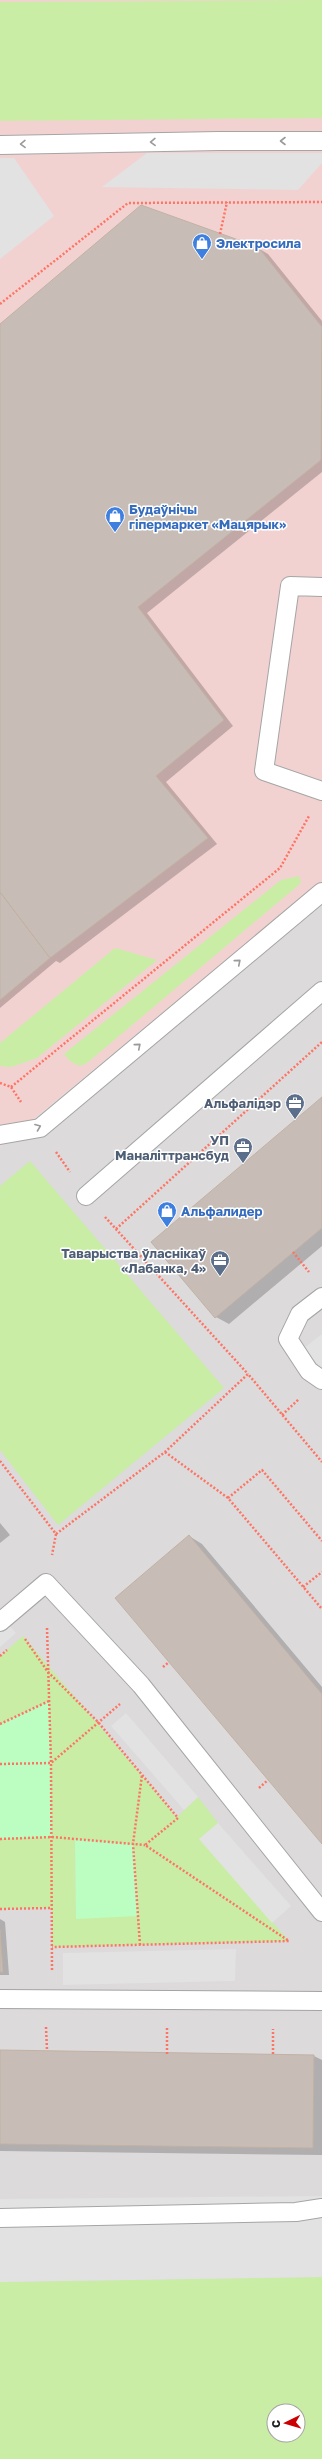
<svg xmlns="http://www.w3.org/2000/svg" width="322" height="2459" viewBox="0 0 322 2459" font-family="'Golos Text',sans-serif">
  <rect width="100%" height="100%" fill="#efebe3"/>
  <path fill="#dcdada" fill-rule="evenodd" d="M 322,881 L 322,2459 L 0,2459 L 0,1147 ZM 274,2411 L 298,2411 L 298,2435 L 274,2435 Z"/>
  <path fill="#f2d2d1" d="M 0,0 L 322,0 L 322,881 L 0,1147 Z"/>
  <path fill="#c9eda5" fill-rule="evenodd" d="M 322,0 L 322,118 L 0,121 L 0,2 Z
    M 299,876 L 301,883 L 87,1063 L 80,1066 L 71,1062 L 64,1054 L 281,880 Z
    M 115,948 L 157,960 L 37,1058 L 11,1067 L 0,1066 L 0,1043 Z
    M 30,1161 L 224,1388 L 58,1525 L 0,1450 L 0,1186 Z
    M 23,1636 L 177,1817 L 198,1797 L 218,1823 L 200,1839 L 289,1941 L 52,1947 L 52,1908 L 0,1909 L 0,1764 L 49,1701 L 0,1724 L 0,1656 ZM 75,1839 L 133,1846 L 76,1919 Z
    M 322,2277 L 322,2459 L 0,2459 L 0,2282 ZM 274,2411 L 298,2411 L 298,2435 L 274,2435 Z"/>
  <path fill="#bcfdc1" d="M 49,1701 L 52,1837 L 0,1839 L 0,1724 Z
    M 75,1839 L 133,1844 L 138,1916 L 76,1919 Z"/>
  <path fill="#e2e2e2" d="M 147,153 L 322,153 L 322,163 L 298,190 L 102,187 Z
    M 0,158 L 14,158 L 54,216 L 0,259 Z
    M 322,1334 L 322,1369 L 304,1348 Z
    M 7,1623 L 16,1633 L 0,1647 L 0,1629 Z
    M 126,1713 L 198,1797 L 184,1810 L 111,1726 Z
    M 218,1823 L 291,1906 L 272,1923 L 199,1839 Z
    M 236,1949 L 235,1981 L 63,1985 L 63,1953 Z
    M 322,2196 L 322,2277 L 0,2282 L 0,2199 Z"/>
  <path fill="#0003" d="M 258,248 L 268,254 L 322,321 L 322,472 L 147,613 L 233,726 L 166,782 L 217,844 L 60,963 L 56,961 L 0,1008 L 0,325 Z
    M 322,1099 L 322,1246 L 229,1324 L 216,1317 Z
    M 0,1523 L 10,1535 L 0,1543 Z
    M 189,1536 L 202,1544 L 322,1687 L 322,1844 Z
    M 0,1919 L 5,1922 L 9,1975 L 0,1975 Z
    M 0,2052 L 314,2056 L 322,2060 L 322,2155 L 0,2151 Z"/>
  <path fill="#c7bdb6" stroke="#c2b1a4" d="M 141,205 L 258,247 L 322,327 L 321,460 L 138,607 L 224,720 L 156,776 L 208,838 L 50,958 L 0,892 L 0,324 Z
    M 0,892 L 50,958 L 0,1000 Z
    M 322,1097 L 322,1228 L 215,1318 L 151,1242 Z
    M 189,1535 L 322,1694 L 322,1844 L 115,1598 Z
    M 0,1930 L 3,1972 L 0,1972 Z
    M 0,2050 L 314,2055 L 313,2148 L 0,2144 Z"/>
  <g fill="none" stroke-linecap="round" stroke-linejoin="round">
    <defs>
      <path id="service" d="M 0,145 L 219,141 L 322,141
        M 322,587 L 290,586 L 264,771 L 322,791
        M 0,1135 L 40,1128 L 322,892
        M 86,1196 L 322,991
        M 322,1297 L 300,1314 L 288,1339 L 309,1371 L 322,1380
        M 0,1622 L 46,1583 L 141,1685 L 322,1912
        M 0,1999 L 322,2001
        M 0,2218 L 296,2212 L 322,2208"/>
    </defs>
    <use href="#service" stroke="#a5a5a5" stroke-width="20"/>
    <path stroke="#ff7364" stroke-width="2.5" stroke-dasharray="2 2" stroke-linecap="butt" d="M 220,234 L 227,202
      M 0,304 L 128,203 L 322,202
      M 0,1083 L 11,1087 L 21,1102
      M 11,1087 L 280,868 L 309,816
      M 56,1152 L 70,1172
      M 105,1217 L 248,1374
      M 116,1229 L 322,1042
      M 293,1252 L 309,1272
      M 282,1415 L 299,1399
      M 165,1452 L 228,1498 L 322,1609
      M 0,1461 L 56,1534 L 52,1555
      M 228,1498 L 262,1470 L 322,1541
      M 56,1534 L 165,1452 L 248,1374 L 322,1462
      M 303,1587 L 322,1572
      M 47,1628 L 51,1763 L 52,1971
      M 25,1639 L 48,1672 L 98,1722 L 178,1818 L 145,1845 L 289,1941 L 52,1947
      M 0,1656 L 7,1650
      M 163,1667 L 169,1662
      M 0,1724 L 49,1701
      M 0,1764 L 51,1763 L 120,1704
      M 259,1788 L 268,1780
      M 0,1839 L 52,1837 L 145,1845
      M 0,1909 L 51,1908
      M 140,1945 L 133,1844 L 142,1775
      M 46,2027 L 47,2050
      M 167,2054 L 167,2028
      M 273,2054 L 273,2029"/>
    <use href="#service" stroke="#fff" stroke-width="18"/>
  </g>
  <defs><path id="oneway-chevron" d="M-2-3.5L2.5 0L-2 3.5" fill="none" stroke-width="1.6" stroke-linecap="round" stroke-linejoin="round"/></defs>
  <g stroke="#9a9a9a">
    <use href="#oneway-chevron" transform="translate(283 141) rotate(-180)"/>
    <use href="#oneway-chevron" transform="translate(153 142) rotate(179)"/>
    <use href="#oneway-chevron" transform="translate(23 144) rotate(179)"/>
    <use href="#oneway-chevron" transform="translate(238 962) rotate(-40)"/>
    <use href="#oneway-chevron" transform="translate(138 1046) rotate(-40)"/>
    <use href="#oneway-chevron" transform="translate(38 1127) rotate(-21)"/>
  </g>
  <defs>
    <symbol id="shop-pin" viewBox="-11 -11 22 30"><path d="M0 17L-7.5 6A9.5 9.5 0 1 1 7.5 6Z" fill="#3f7fe0" stroke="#fff"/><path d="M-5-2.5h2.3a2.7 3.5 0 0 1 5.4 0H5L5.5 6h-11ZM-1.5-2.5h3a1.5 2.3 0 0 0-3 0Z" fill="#fff"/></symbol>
    <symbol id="office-pin" viewBox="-11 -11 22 30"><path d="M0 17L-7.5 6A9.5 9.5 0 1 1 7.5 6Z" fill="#5c6f8a" stroke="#fff"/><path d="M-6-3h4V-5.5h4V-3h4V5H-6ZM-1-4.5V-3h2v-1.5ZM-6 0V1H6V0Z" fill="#fff"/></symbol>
  </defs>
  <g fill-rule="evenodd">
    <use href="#shop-pin" x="191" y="232" width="22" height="30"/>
    <use href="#shop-pin" x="104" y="505" width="22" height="30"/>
    <use href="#office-pin" x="284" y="1092" width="22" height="30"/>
    <use href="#office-pin" x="232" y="1136" width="22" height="30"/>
    <use href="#shop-pin" x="156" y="1200" width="22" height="30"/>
    <use href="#office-pin" x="209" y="1249" width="22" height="30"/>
  </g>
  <g text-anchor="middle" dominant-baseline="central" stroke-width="3" stroke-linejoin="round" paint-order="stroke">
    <g font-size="13" font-weight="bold" fill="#366cbe" stroke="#fff" text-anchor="start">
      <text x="216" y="243">Электросила</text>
      <text x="129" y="509">Будаўнічы<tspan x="129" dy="15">гіпермаркет «Мацярык»</tspan></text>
      <text x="181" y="1211">Альфалидер</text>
    </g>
    <g font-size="13" font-weight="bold" fill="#4e5e75" stroke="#fff" text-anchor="end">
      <text x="281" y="1103">Альфалідэр</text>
      <text x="229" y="1140">УП<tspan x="229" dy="15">Маналіттрансбуд</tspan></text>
      <text x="206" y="1253">Таварыства ўласнікаў<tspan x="206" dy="15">«Лабанка, 4»</tspan></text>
    </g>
  </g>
  <g transform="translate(286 2423) rotate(265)"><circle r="19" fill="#ffffff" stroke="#a5a5a5"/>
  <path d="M0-3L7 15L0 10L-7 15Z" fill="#cb0002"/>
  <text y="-6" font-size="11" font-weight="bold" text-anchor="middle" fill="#1e1e1e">С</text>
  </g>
</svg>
